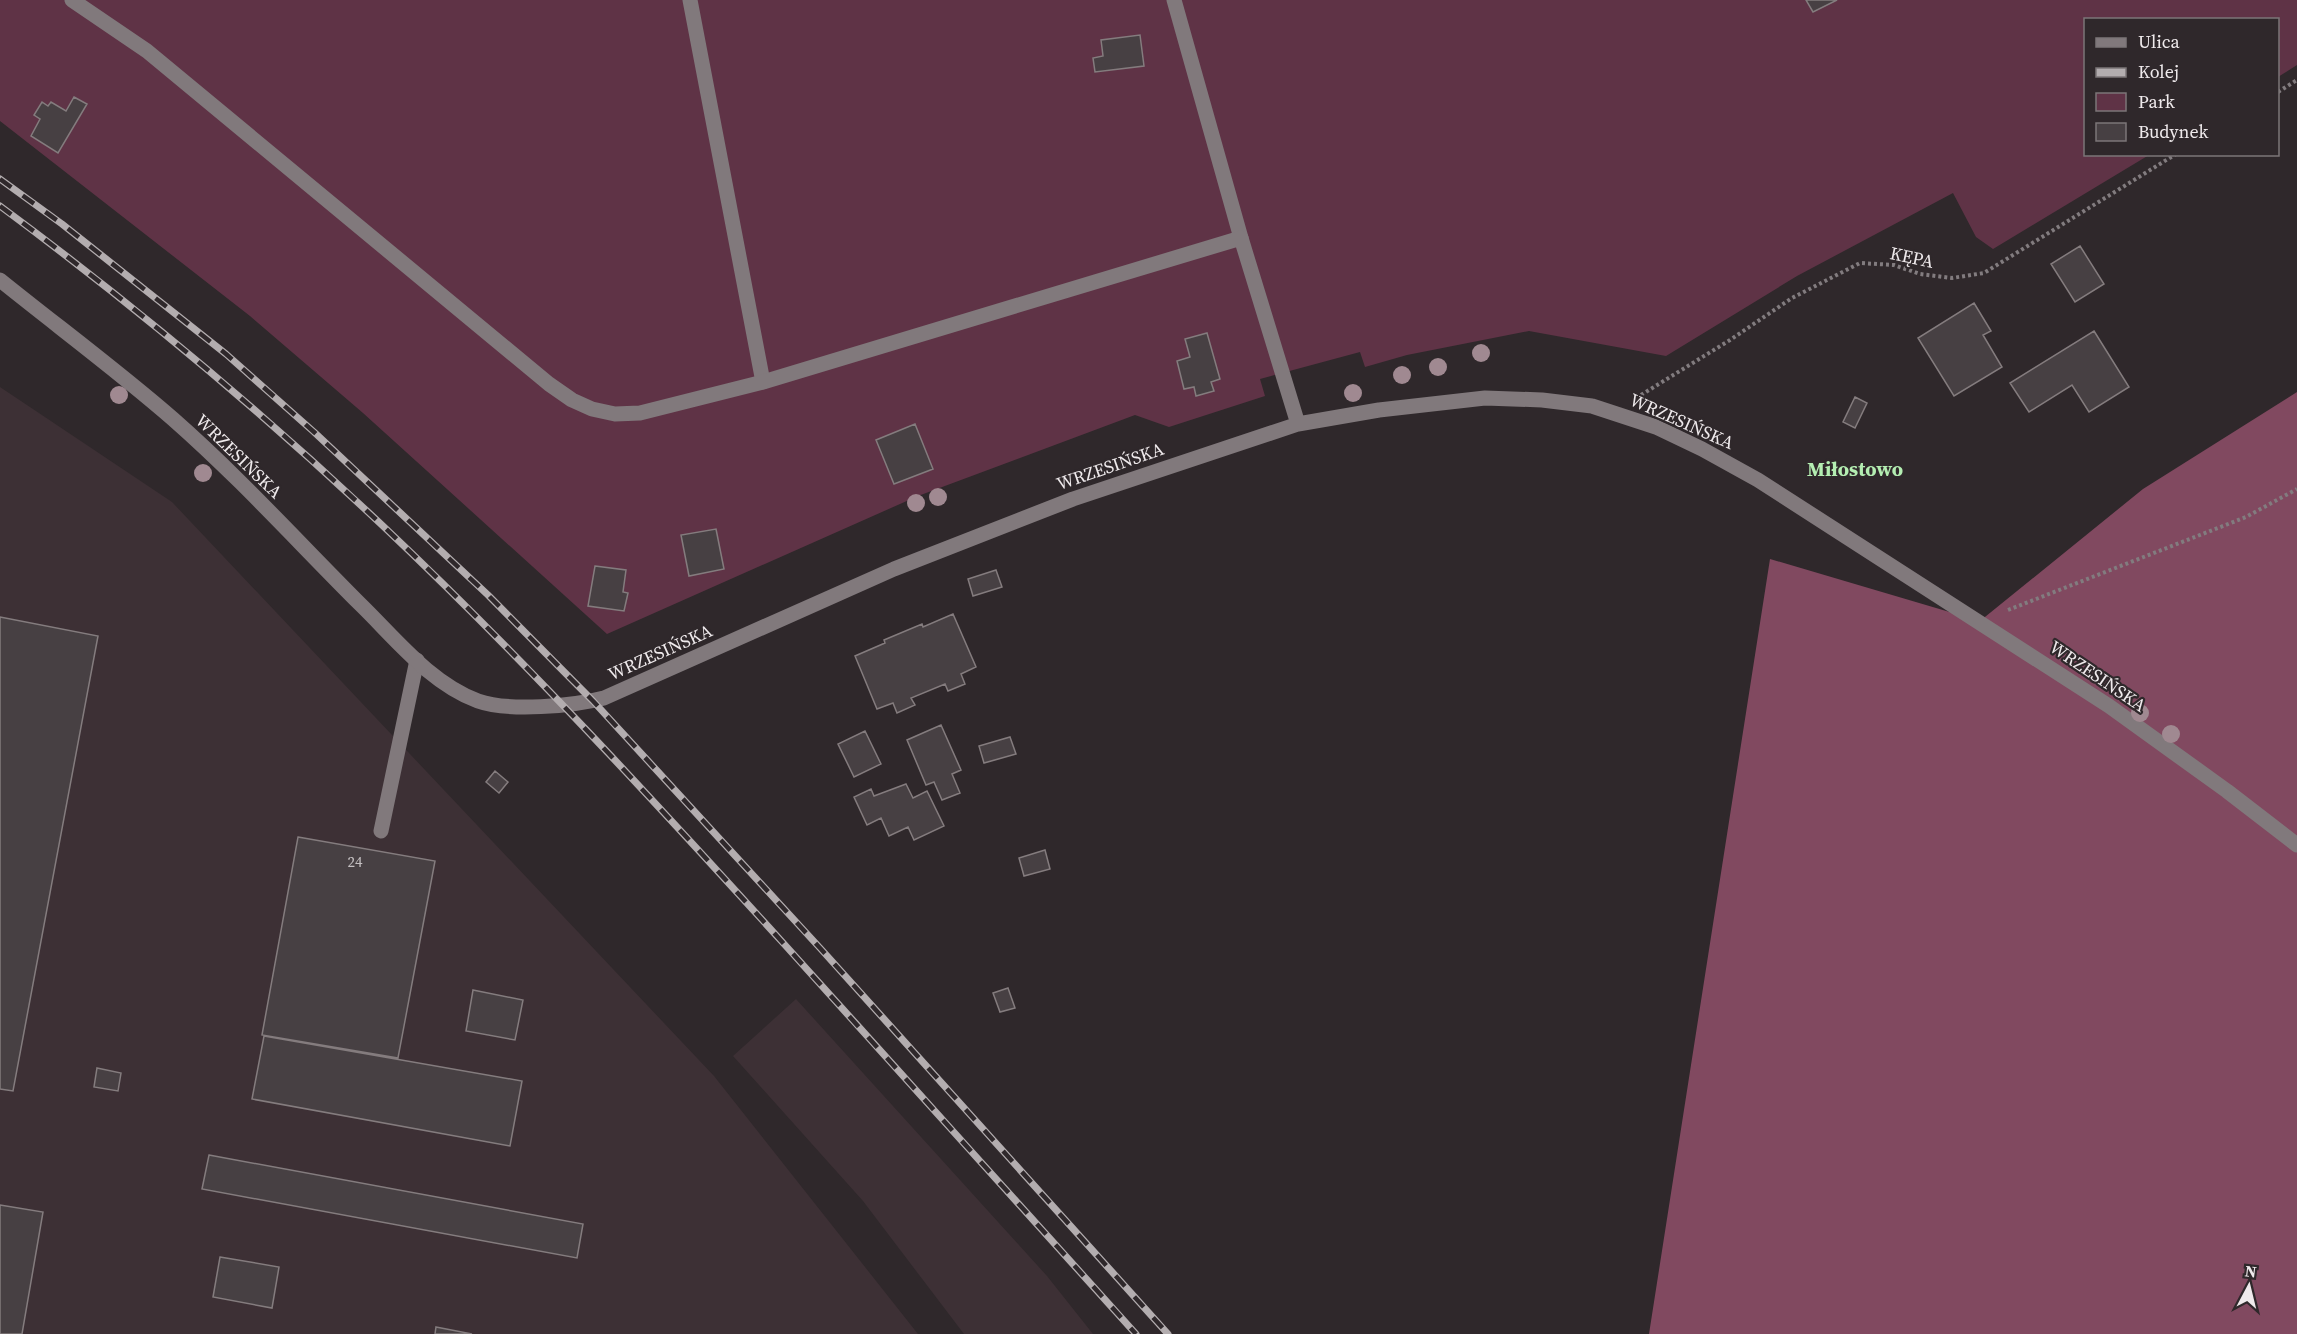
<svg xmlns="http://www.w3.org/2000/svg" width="2297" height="1334" viewBox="0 0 2297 1334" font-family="'Source Serif 4',serif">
  <rect width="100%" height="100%" fill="#2f282b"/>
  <path fill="#3d3035" d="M 0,387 L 172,502 L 714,1076 L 918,1334 L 0,1334 Z
    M 796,999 L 1047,1276 L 1093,1334 L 964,1334 L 863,1201 L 733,1056 Z"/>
  <path fill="#5f3346" d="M 0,0 L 2297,0 L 2297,65 L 2278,77 L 2278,20 L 2086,20 L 2086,154 L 2149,155 L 1993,249 L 1976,237 L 1953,193 L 1797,276 L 1666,356 L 1529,331 L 1407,355 L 1365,367 L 1360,352 L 1260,379 L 1265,396 L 1169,427 L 1135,415 L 918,496 L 607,634 L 363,413 L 250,316 L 0,121 Z"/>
  <path fill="#814960" d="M 2297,392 L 2297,1334 L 1649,1334 L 1770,559 L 1980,621 L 2143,489 Z"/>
  <path fill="#474043" stroke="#847c7e" stroke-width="1.5" d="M 1806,0 L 1837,0 L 1813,12 Z
    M 1140,35 L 1144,66 L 1095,72 L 1093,58 L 1103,56 L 1101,40 Z
    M 74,97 L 87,104 L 58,153 L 31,136 L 40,119 L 34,115 L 42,102 L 48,106 L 51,102 L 66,111 Z
    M 2080,246 L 2104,284 L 2075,302 L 2051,264 Z
    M 1974,303 L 1991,331 L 1983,335 L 2002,367 L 1954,396 L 1918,338 Z
    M 2094,331 L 2129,387 L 2089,412 L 2072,385 L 2029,412 L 2010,383 Z
    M 1207,333 L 1220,379 L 1211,382 L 1214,391 L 1196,396 L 1194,387 L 1184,389 L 1177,361 L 1190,357 L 1185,339 Z
    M 1855,397 L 1867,403 L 1855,428 L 1843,422 Z
    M 915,424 L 933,469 L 894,484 L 876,440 Z
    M 716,529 L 724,569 L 689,576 L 681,535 Z
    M 595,566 L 626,570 L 623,592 L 628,593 L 624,611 L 588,606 Z
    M 996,570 L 1002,587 L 973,596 L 968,579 Z
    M 953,614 L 976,667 L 961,674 L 965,684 L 948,691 L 945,684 L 911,698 L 915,705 L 897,713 L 893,703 L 877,709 L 855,656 L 885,643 L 884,640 L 922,624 L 923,627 Z
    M 0,617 L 98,636 L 13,1091 L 0,1089 Z
    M 941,725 L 961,770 L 952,774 L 960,793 L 942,800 L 934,782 L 926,785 L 907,740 Z
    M 865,731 L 881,764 L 854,777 L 838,744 Z
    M 1010,737 L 1016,754 L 984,763 L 979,746 Z
    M 495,771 L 508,782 L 499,793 L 486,782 Z
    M 906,784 L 913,798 L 927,791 L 944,826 L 914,840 L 908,827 L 889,836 L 881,818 L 867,825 L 854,797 L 871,789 L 874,796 Z
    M 298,837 L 435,861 L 398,1058 L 262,1035 Z
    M 1045,850 L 1050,869 L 1024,876 L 1019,858 Z
    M 1008,988 L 1015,1008 L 1000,1012 L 993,993 Z
    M 473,990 L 523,1000 L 515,1040 L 466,1031 Z
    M 264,1036 L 522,1081 L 510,1146 L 252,1099 Z
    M 97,1068 L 121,1073 L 118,1091 L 94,1087 Z
    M 209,1155 L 583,1224 L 577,1258 L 202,1189 Z
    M 0,1205 L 43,1212 L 22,1334 L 0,1334 Z
    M 220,1257 L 279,1267 L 272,1308 L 213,1297 Z
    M 436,1327 L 472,1334 L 435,1334 Z"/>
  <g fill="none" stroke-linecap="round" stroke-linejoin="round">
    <path stroke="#827c7f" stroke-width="4" stroke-dasharray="3 3" stroke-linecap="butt" d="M 2278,92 L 2297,80
      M 1641,395 L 1730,340 L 1792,298 L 1860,263 L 1894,265 L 1920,274 L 1952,278 L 1984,273 L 2176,154
      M 2008,610 L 2246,517 L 2297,489"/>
    <path stroke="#81797c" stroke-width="15" d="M 690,0 L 763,382
      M 1174,0 L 1241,238
      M 381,831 L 417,660"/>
    <path stroke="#81797c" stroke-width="15" d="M 72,0 L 147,51 L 549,384 L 572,400 L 592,409 L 615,414 L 640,413 L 763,382 L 1241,238 L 1298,424
      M 0,280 C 57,326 118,371 173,419 C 239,477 298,542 360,604 C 396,639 430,683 478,701 C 509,712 573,706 604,698 L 894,569 L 1073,499 L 1298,424 L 1379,410 L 1485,398 L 1542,400 L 1592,406 L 1656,427 L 1702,449 L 1758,480 L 2109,706 L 2227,791 L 2297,845"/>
    <defs>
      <path id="rail" d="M 0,179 L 62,224 L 226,354 L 314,432 L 488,595 L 593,701 L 820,948 L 1168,1334
        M 0,206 C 134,305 262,412 383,526 C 524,659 655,802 785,945 C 902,1075 1019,1204 1136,1334"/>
    </defs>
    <use href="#rail" stroke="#b3adaf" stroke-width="7"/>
    <use href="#rail" stroke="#2f282b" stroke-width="4.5" stroke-dasharray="14" stroke-linecap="butt"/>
  </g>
  <g fill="#a08991">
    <circle cx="1481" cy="353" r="9"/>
    <circle cx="1438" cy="367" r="9"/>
    <circle cx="1402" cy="375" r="9"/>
    <circle cx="1353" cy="393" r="9"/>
    <circle cx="119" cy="395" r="9"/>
    <circle cx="203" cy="473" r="9"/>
    <circle cx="938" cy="497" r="9"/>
    <circle cx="916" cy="503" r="9"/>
    <circle cx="2140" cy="713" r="9"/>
    <circle cx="2171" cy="734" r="9"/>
  </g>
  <g text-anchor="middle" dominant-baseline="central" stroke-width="4.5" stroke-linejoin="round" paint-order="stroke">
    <g font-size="15" fill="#c5c0c2">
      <text x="355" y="861">24</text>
    </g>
    <g font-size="18" fill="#efeaec" stroke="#2f282b">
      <text transform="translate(1912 257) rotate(12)">KĘPA</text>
      <text transform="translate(1682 421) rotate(24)">WRZESIŃSKA</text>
      <text transform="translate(239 456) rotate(44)">WRZESIŃSKA</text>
      <text transform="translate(1110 466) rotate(-19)">WRZESIŃSKA</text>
      <text transform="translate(660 652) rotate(-24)">WRZESIŃSKA</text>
      <text transform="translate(2098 676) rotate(34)">WRZESIŃSKA</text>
    </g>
    <g font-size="20" font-weight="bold" fill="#b4eeb2" stroke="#2f282b">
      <text x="1855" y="469">Miłostowo</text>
    </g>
  </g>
  <rect x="2084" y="18" width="195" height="138" fill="#2f282b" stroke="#7c7678" stroke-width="1.5"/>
  <rect x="2096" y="38" width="30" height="9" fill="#81797c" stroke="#7c7678" stroke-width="1.5"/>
  <text x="2138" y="48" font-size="18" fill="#efeaec">Ulica</text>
  <rect x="2096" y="68" width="30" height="9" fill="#b3adaf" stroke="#7c7678" stroke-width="1.5"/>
  <text x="2138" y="78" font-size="18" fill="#efeaec">Kolej</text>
  <rect x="2096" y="93" width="30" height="18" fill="#5f3346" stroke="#7c7678" stroke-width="1.5"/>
  <text x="2138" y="108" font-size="18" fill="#efeaec">Park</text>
  <rect x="2096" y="123" width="30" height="18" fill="#474043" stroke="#7c7678" stroke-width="1.5"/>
  <text x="2138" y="138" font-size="18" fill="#efeaec">Budynek</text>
  <g transform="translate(2249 1286) rotate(7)" stroke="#2f282b" stroke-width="4.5" paint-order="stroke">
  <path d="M0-4.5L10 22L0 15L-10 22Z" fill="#efeaec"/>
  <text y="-9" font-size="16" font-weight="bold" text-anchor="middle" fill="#efeaec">N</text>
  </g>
</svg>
